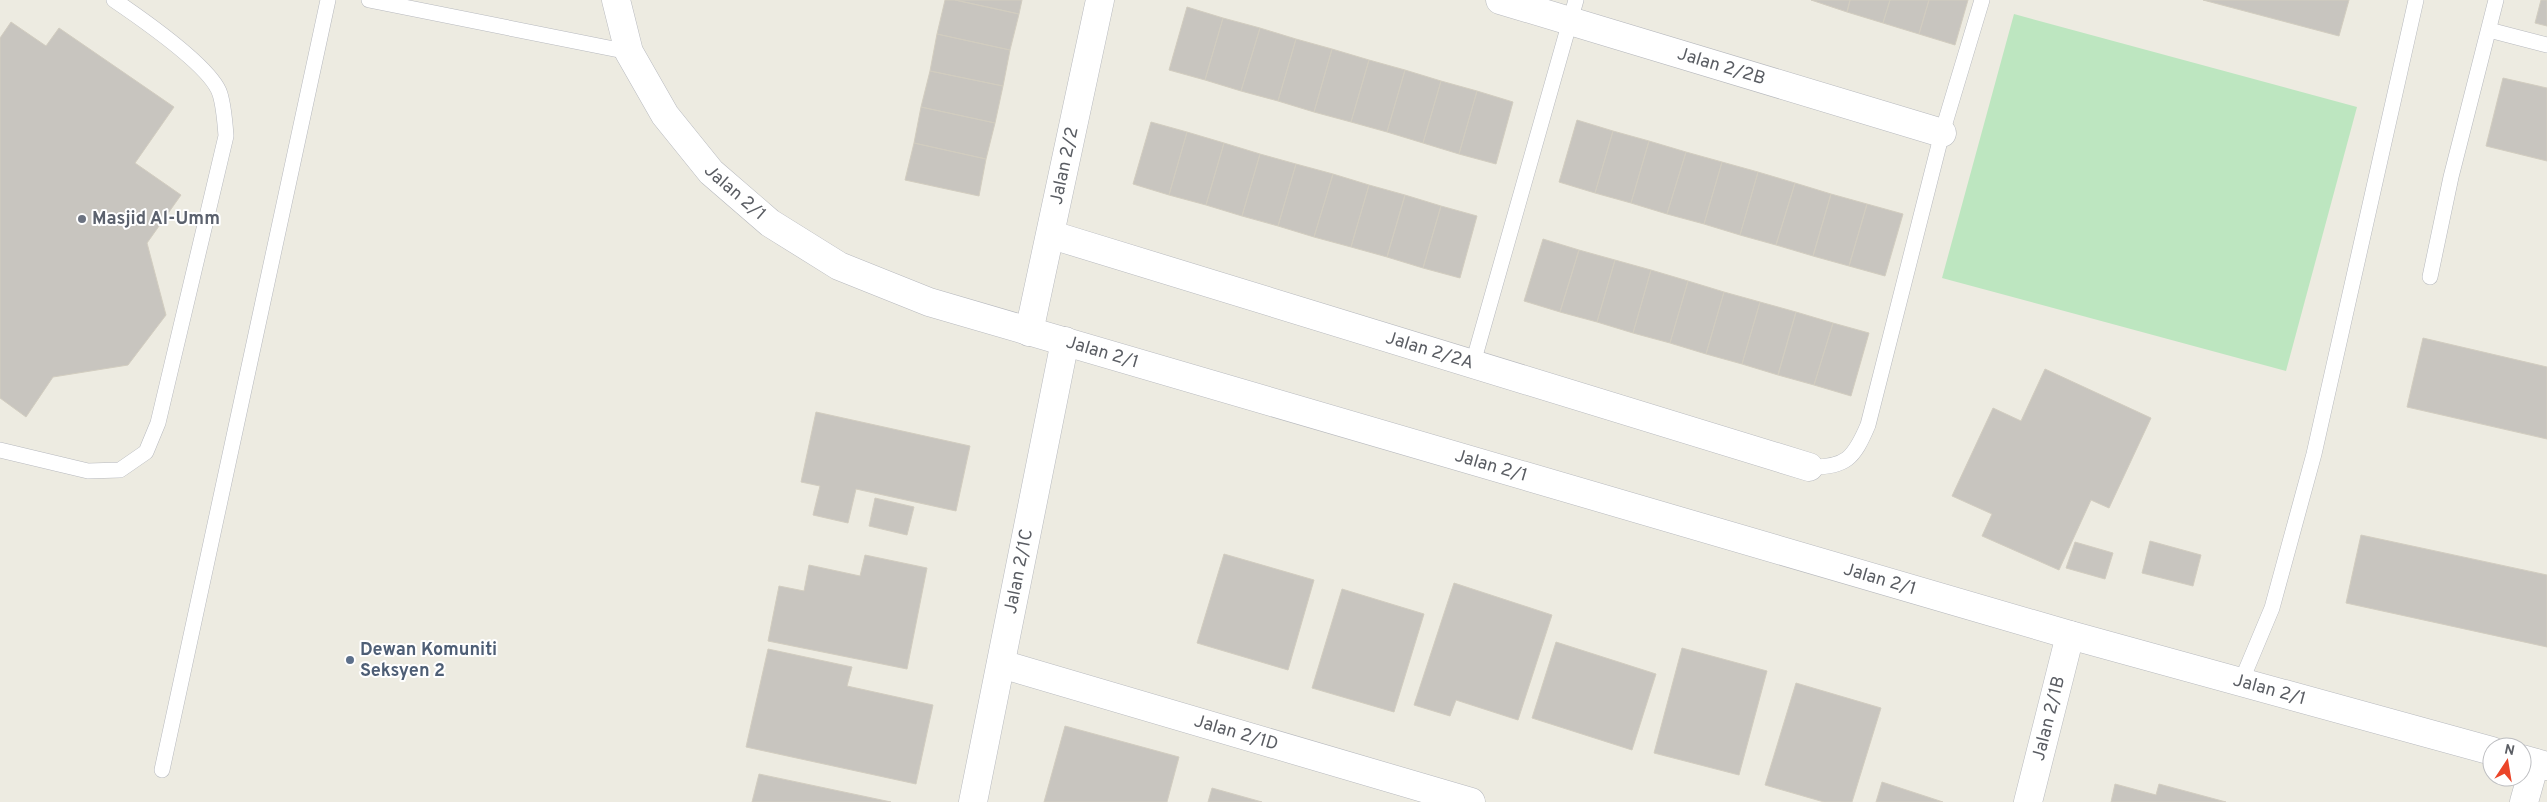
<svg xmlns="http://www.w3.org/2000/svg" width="2547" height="802" viewBox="0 0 2547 802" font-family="Overpass,sans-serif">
  <rect width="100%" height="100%" fill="#edebe1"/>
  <path fill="#bde6c0" d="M 2014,14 L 2357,107 L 2286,371 L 1942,278 Z"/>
  <path fill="#c8c5bf" stroke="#d2cdc0" d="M 945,0 L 955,0 L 1019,14 L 1010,50 L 937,34 Z
    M 955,0 L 1022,0 L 1019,14 Z
    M 1811,0 L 1850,0 L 1847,12 Z
    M 1850,0 L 1890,0 L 1883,23 L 1847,12 Z
    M 1890,0 L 1929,0 L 1919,34 L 1883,23 Z
    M 1929,0 L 1968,0 L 1955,45 L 1919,34 Z
    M 2203,0 L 2349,0 L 2339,36 Z
    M 2541,0 L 2547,0 L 2547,26 L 2535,23 Z
    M 1187,7 L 1223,18 L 1205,80 L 1169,70 Z
    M 1223,18 L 1260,28 L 1241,91 L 1205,80 Z
    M 11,22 L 46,46 L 59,28 L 174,107 L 135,163 L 181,195 L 147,243 L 166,315 L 128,365 L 53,377 L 26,417 L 0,398 L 0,38 Z
    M 1260,28 L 1296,39 L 1278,101 L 1241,91 Z
    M 937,34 L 1010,50 L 1003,86 L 930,71 Z
    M 1296,39 L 1332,49 L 1314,112 L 1278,101 Z
    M 1332,49 L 1369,60 L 1351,122 L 1314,112 Z
    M 1369,60 L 1405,70 L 1387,132 L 1351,122 Z
    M 1405,70 L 1441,81 L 1423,143 L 1387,132 Z
    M 930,71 L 1003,86 L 995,123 L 921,107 Z
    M 2503,78 L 2547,88 L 2547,161 L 2486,146 Z
    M 1441,81 L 1477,91 L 1459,154 L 1423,143 Z
    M 1477,91 L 1513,102 L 1496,164 L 1459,154 Z
    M 921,107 L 995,123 L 986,159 L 914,143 Z
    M 1577,120 L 1613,131 L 1595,193 L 1559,182 Z
    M 1151,122 L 1187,132 L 1169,195 L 1133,184 Z
    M 1613,131 L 1649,141 L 1631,203 L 1595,193 Z
    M 1187,132 L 1224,143 L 1206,205 L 1169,195 Z
    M 1649,141 L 1686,152 L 1667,214 L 1631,203 Z
    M 914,143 L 986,159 L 979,196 L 905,180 Z
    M 1224,143 L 1260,154 L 1242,216 L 1206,205 Z
    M 1686,152 L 1722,162 L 1704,224 L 1667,214 Z
    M 1260,154 L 1296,164 L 1278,226 L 1242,216 Z
    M 1722,162 L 1758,172 L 1740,235 L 1704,224 Z
    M 1296,164 L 1333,174 L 1314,237 L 1278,226 Z
    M 1758,172 L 1795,183 L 1776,245 L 1740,235 Z
    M 1333,174 L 1369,185 L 1351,247 L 1314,237 Z
    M 1795,183 L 1831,194 L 1813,256 L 1776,245 Z
    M 1369,185 L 1405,195 L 1387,257 L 1351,247 Z
    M 1831,194 L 1867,204 L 1849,266 L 1813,256 Z
    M 1405,195 L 1441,206 L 1423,268 L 1387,257 Z
    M 1867,204 L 1903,214 L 1885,276 L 1849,266 Z
    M 1441,206 L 1477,216 L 1460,278 L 1423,268 Z
    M 1543,239 L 1579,250 L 1560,312 L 1524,301 Z
    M 1579,250 L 1615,260 L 1597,322 L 1560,312 Z
    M 1615,260 L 1651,270 L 1633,333 L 1597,322 Z
    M 1651,270 L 1688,281 L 1670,343 L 1633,333 Z
    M 1688,281 L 1724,292 L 1706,354 L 1670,343 Z
    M 1724,292 L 1760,302 L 1742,364 L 1706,354 Z
    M 1760,302 L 1796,312 L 1778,375 L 1742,364 Z
    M 1796,312 L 1833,323 L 1814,385 L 1778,375 Z
    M 1833,323 L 1869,333 L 1851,396 L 1814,385 Z
    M 2423,338 L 2547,367 L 2547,439 L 2407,407 Z
    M 2045,369 L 2151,418 L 2109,508 L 2091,500 L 2059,570 L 1982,536 L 1992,514 L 1952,496 L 1993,408 L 2021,421 Z
    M 816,412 L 970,446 L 956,511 L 856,489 L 848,523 L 813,515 L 820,486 L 801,482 Z
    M 875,498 L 914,507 L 907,535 L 869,526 Z
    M 2361,535 L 2547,575 L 2547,647 L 2346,603 Z
    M 2150,541 L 2201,555 L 2193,586 L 2142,573 Z
    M 2075,542 L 2113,553 L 2105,579 L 2066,568 Z
    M 1224,554 L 1314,580 L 1288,670 L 1197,643 Z
    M 865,555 L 927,568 L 907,669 L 768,641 L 779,586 L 804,591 L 809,565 L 860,576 Z
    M 1454,583 L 1552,615 L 1518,720 L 1456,700 L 1450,716 L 1414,705 Z
    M 1342,589 L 1424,614 L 1394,712 L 1312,688 Z
    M 1556,642 L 1656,674 L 1632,750 L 1532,718 Z
    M 1682,648 L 1767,671 L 1739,775 L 1654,753 Z
    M 768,649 L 852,667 L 847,686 L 933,705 L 916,784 L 746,747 Z
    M 1796,683 L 1881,708 L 1852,802 L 1824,802 L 1765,785 Z
    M 1065,726 L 1179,757 L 1167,802 L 1044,802 Z
    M 759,774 L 891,802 L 752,802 Z
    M 1882,782 L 1943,802 L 1876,802 Z
    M 2115,784 L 2156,795 L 2159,784 L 2226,802 L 2111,802 Z
    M 1212,788 L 1262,802 L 1208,802 Z"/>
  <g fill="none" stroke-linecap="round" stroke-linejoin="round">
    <defs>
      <path id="service" d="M 369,0 L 629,52
        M 2489,30 L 2547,45
        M 2430,277 L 2451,177 L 2496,0
        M 1473,363 L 1576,0
        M 0,450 L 88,471 L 120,470 L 146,452 L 158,423 L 226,136 C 225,123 224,107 220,94 C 212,67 139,17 114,0
        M 1809,467 C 1846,468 1854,458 1868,425 L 1942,133 L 1982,0
        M 2241,682 L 2272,608 L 2314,454 L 2416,0
        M 162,770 L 328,0"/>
      <g id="minor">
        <path id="s1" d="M 1500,0 L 1942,133"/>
        <path id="s2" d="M 1052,235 L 1809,467"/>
        <path id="s3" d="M 1029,332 L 1100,0"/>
        <path id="s4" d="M 1001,664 L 1471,802"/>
        <path id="s5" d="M 973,802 L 1065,341"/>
        <path id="s6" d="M 2028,802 L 2070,635"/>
        <path d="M 2524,802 L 2535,763"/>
      </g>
      <g id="tertiary">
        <path id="s7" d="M 616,0 L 629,52 L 665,115 L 711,172 L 770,223 L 839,266 L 929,302 L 2070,635 L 2492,751"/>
        <path d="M 2522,759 L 2547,766"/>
      </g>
    </defs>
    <use href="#service" stroke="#b7b9be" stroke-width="16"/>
    <use href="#minor" stroke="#b7b9be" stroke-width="29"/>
    <use href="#tertiary" stroke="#b7b9be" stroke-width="29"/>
    <use href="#service" stroke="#fff" stroke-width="15"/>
    <use href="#minor" stroke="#fff" stroke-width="28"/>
    <use href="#tertiary" stroke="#fff" stroke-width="28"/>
  </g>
  <circle fill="#6b7280" stroke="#fff" stroke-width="2" cx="82" cy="219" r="5"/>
  <circle fill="#5c6f8a" stroke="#fff" stroke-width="2" cx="350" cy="660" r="5"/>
  <g text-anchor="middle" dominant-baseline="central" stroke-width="4" stroke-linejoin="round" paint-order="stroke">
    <g font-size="18" fill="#5a5d63" stroke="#fff">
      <text stroke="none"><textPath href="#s1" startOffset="231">Jalan 2/2B</textPath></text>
      <text stroke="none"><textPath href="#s3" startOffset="170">Jalan 2/2</textPath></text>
      <text stroke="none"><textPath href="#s7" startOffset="231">Jalan 2/1</textPath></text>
      <text stroke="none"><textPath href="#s2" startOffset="395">Jalan 2/2A</textPath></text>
      <text stroke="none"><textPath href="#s7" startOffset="636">Jalan 2/1</textPath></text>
      <text stroke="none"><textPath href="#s7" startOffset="1041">Jalan 2/1</textPath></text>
      <text stroke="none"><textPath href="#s5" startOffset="235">Jalan 2/1C</textPath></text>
      <text stroke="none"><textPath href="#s7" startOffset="1446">Jalan 2/1</textPath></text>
      <text stroke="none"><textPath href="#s7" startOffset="1851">Jalan 2/1</textPath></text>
      <text stroke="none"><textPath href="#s6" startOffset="86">Jalan 2/1B</textPath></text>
      <text stroke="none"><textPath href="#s4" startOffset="245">Jalan 2/1D</textPath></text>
    </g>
    <g font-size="18" font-weight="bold" fill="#5b616d" stroke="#fff" text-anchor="start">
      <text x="92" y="219">Masjid Al-Umm</text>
    </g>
    <g font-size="18" font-weight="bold" fill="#4e5e75" stroke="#fff" text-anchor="start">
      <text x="360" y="650">Dewan Komuniti<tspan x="360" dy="21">Seksyen 2</tspan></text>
    </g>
  </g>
  <g transform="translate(2507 762) rotate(12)"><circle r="24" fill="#ffffff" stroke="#bdbec1"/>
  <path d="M0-4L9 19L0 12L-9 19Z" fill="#eb4529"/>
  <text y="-8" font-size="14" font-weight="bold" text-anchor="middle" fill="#5a5d63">N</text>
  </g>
</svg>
